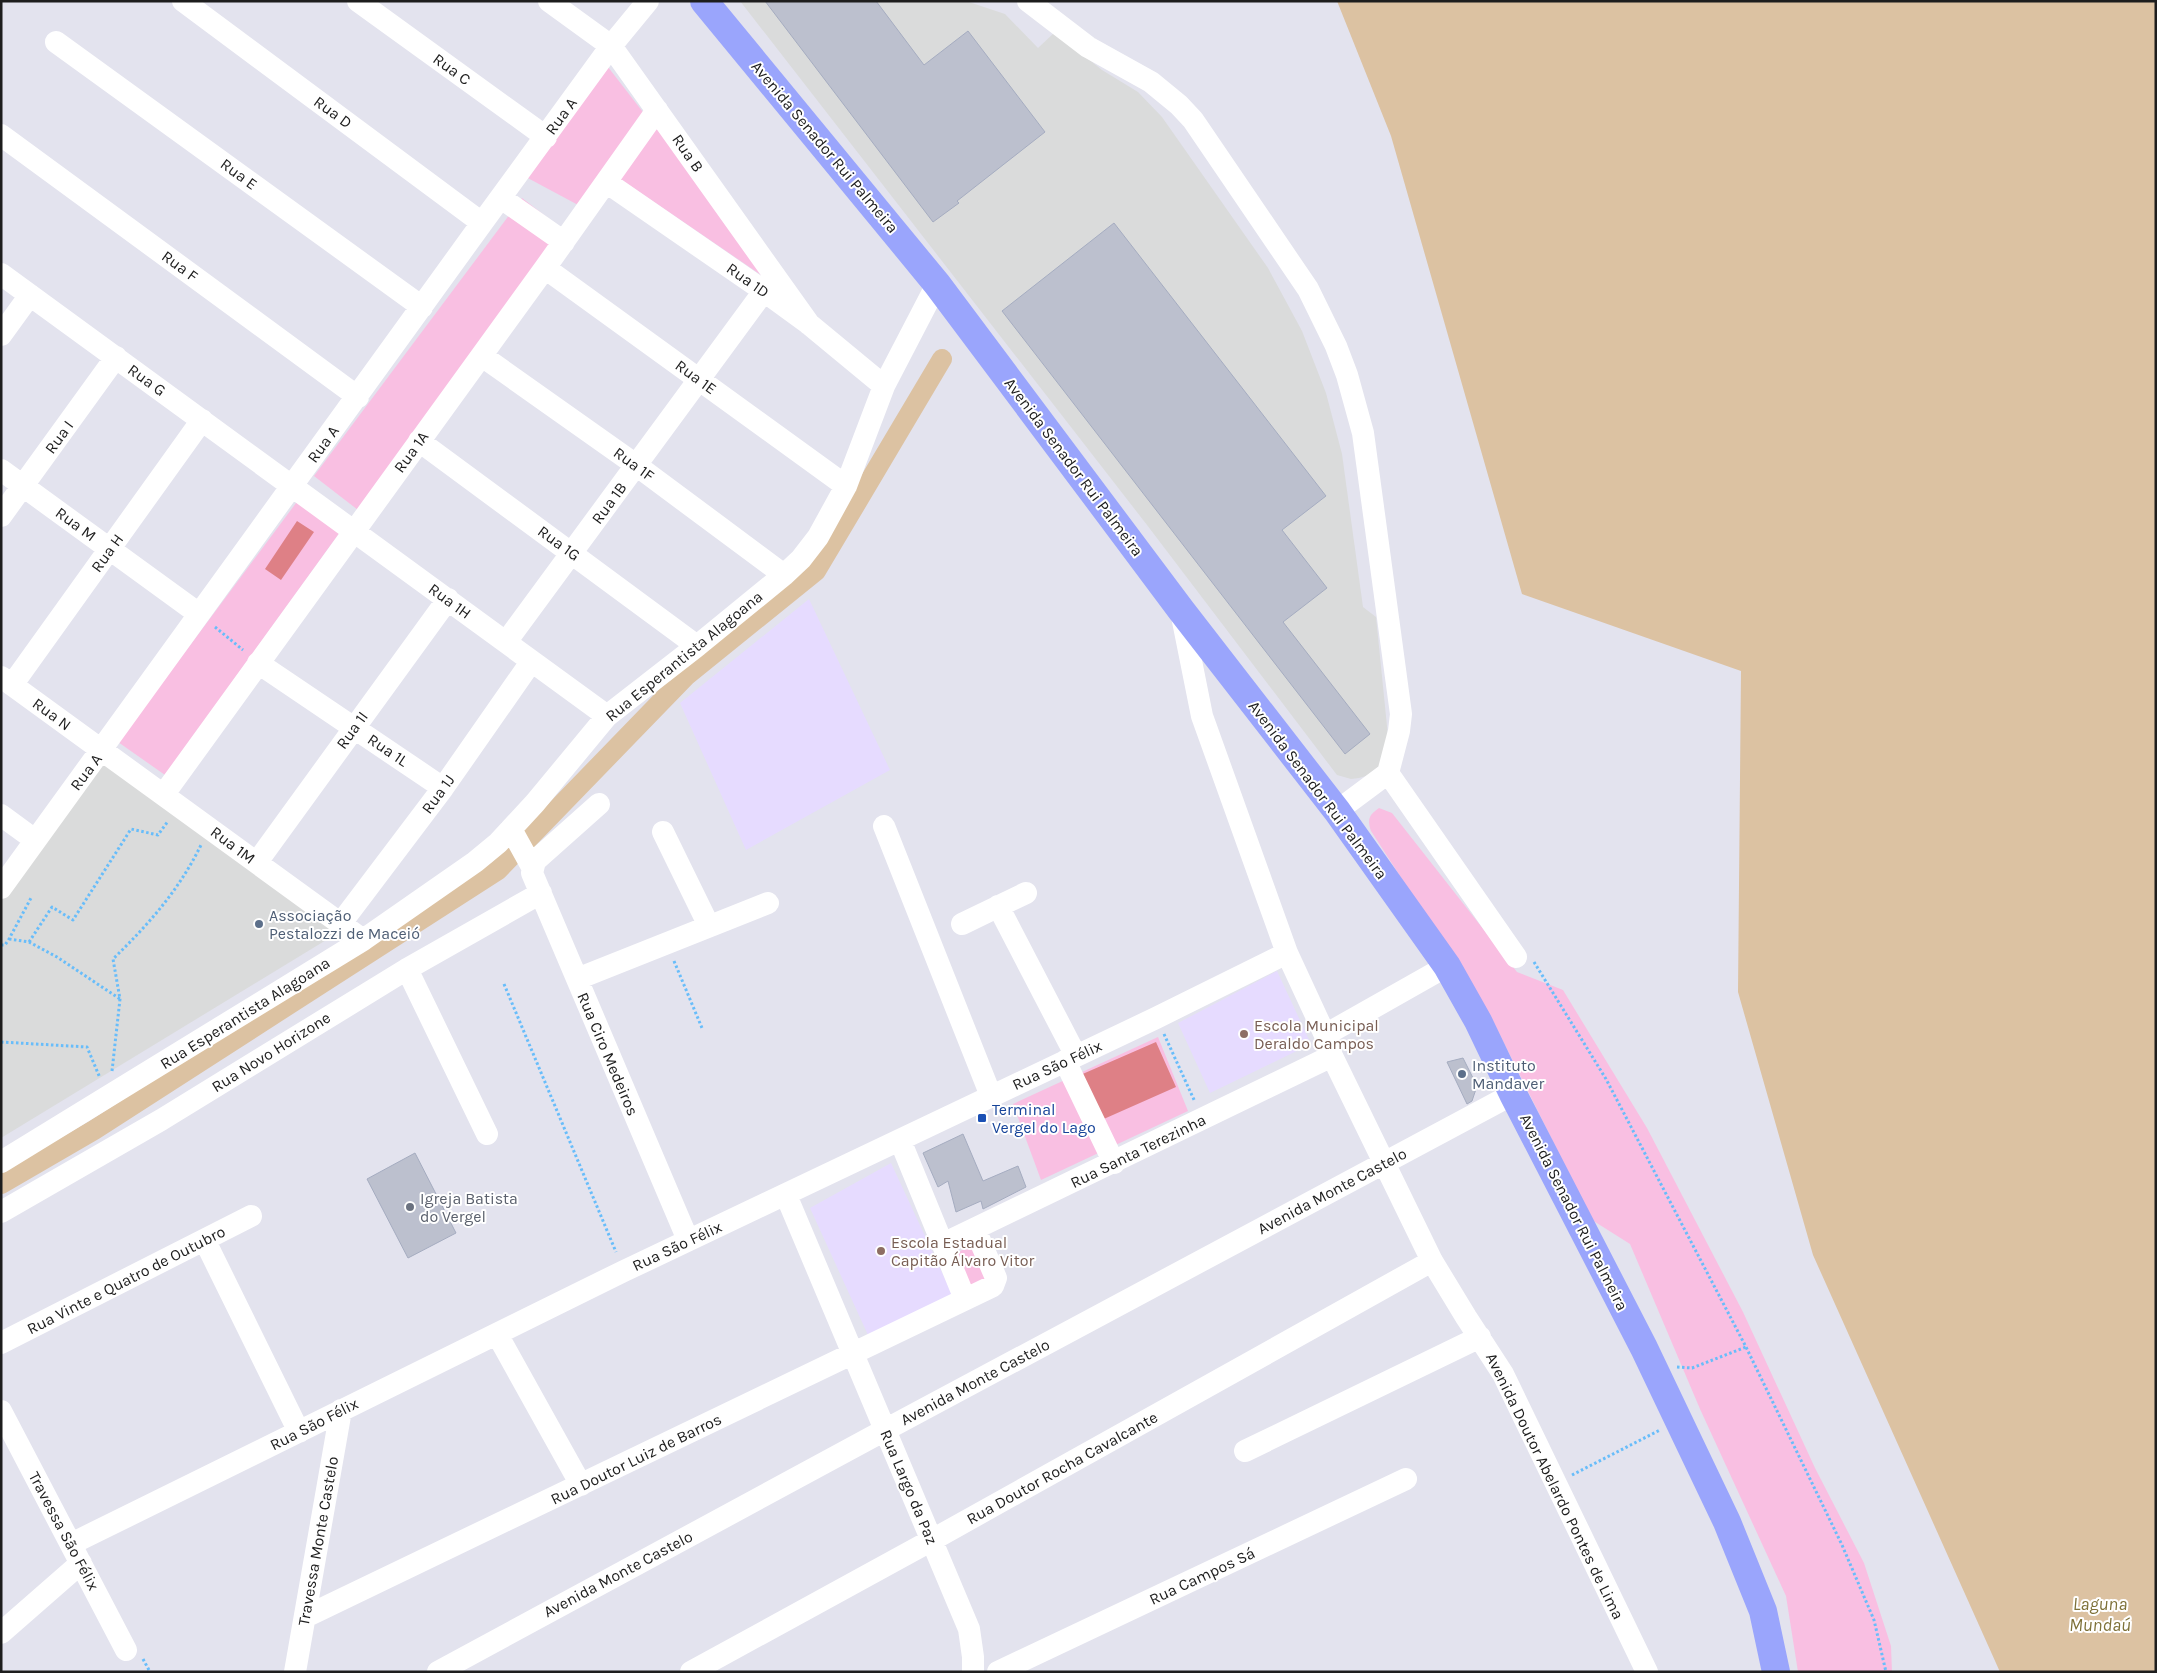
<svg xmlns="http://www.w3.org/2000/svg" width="2157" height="1673" viewBox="0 0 2157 1673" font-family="Karla,sans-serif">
  <rect width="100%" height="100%" fill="#e3e3ee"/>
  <path fill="#dadbdb" d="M 740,1 L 966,1 L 1005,14 L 1038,48 L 1055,32 L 1102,70 L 1138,92 L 1162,117 L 1268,268 L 1302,331 L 1326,393 L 1342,454 L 1363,607 L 1376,617 L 1389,746 L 1382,764 L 1366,776 L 1359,778 L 1351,779 L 1337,775 L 1147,525 Z
    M 104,758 L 341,931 L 1,1138 L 1,897 Z"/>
  <path fill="#e6dbff" d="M 809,599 L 890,770 L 746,850 L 680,703 Z
    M 1277,971 L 1311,1044 L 1210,1093 L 1178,1023 Z
    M 891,1163 L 952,1294 L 868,1335 L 810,1208 Z"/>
  <path fill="#f9bfe2" d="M 608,67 L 646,116 L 580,206 L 524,176 Z
    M 661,122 L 767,279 L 619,178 Z
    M 522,198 L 562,229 L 358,510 L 314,476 Z
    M 299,499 L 343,528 L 165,775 L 118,742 Z
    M 1379,808 L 1392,813 L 1517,972 L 1563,990 L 1647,1128 L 1743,1312 L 1815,1468 L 1864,1563 L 1891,1646 L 1892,1672 L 1798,1672 L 1786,1596 L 1700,1409 L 1630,1244 L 1592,1220 L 1491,1017 L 1371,831 C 1367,819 1369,815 1379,808 Z
    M 1158,1037 L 1188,1111 L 1041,1180 L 1013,1104 Z
    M 975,1245 L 992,1280 L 968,1289 L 955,1253 Z"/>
  <path fill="#de8086" d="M 297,521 L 314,532 L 281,580 L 265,569 Z
    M 1156,1042 L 1176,1087 L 1097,1122 L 1078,1076 Z"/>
  <path fill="#dcc2a2" d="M 1337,1 L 2156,1 L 2156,1672 L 2000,1672 L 1813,1255 L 1738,992 L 1741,671 L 1522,594 L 1391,136 Z"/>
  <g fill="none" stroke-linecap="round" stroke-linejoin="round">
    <path stroke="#dcc2a2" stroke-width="20" d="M 1,1184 L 94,1130 L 498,870 L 686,676 L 816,571 L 942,359"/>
  </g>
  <path fill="#bcc0ce" stroke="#a5acc0" d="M 765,1 L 876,1 L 924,65 L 968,31 L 1045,132 L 957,201 L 959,203 L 933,222 Z
    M 1114,223 L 1326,496 L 1282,530 L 1327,588 L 1283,622 L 1370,734 L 1345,754 L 1002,311 Z
    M 1463,1058 L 1477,1086 L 1472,1101 L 1467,1104 L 1447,1062 Z
    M 963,1134 L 983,1181 L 1018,1166 L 1026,1187 L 983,1209 L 981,1201 L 956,1212 L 948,1181 L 938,1187 L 923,1153 Z
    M 415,1153 L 456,1233 L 408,1258 L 367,1179 Z"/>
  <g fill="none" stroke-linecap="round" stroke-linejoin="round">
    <path stroke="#68bdfa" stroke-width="3" stroke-dasharray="2.5 2.5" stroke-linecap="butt" d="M 215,627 L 243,650
      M 9,939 L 29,942 L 57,957 L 120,999
      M 29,942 L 52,907 L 73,920 L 131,829 L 158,835 L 168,821
      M 1,945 L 5,945 L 9,939 L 31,898
      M 674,961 L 702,1028
      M 1534,962 L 1606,1079 L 1746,1347 L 1842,1545 L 1874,1620 L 1886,1672
      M 504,984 L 616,1252
      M 1164,1034 L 1195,1102
      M 1,1042 L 87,1047 L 100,1078
      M 112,1071 L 120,999 L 113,959 C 149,924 179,890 201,845
      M 1677,1367 L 1692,1368 L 1746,1347
      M 1572,1475 L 1660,1430
      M 143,1659 L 150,1672"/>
    <path stroke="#fff" stroke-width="22" d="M 183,1 L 482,223
      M 358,1 L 546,137
      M 549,1 L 611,46 L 809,324
      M 1028,1 L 1088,47 L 1151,82 L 1179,105 L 1193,120 L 1308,289 L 1336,346 L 1347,375 L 1363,433 L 1401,714 L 1399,731 L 1388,773 L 1337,811
      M 56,42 L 422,307
      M 1,135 L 358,397
      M 606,182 L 764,291 L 809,324 L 884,386
      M 501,198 L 564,242
      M 545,268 L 846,486
      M 1,274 L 607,716
      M 1,335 L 30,295
      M 482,356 L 636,465 L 784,575
      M 419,441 L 697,646
      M 1,470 L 199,614
      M 1,516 L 116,357
      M 1181,611 L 1202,716 L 1287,953 L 1325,1035 L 1332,1056 L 1432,1261 L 1466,1317 L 1503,1374 L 1647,1672
      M 506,642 L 764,291
      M 258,663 L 443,788
      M 1,677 L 363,940
      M 12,685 L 202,420
      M 1388,773 L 1516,957
      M 164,794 L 545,268 L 657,110
      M 599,804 L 535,861 L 532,873 L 688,1240
      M 1,815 L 35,840
      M 884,826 L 991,1096
      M 511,829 L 532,867
      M 663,832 L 709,926
      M 257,862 L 448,599
      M 1,888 L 482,223 L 611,46 L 648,1
      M 998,906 L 1076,1056
      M 341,923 L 443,788 L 531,662
      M 962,924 L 1026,893
      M 407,969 L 487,1134
      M 577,979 L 768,903
      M 1325,1035 L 1447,966
      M 1065,1061 L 1114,1163
      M 900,1140 L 965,1299
      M 1,1162 L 363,940 L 475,862 L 498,843 L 535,803 L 607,716 L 697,646 L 784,575 L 801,559 L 818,537 L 846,486 L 884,386 L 937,284
      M 786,1195 L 969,1629 L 973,1657 L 973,1672
      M 1,1212 L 161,1120 L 407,969 L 541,893
      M 205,1241 L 299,1432
      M 943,1244 L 1332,1056
      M 497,1334 L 581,1485
      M 1,1343 L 251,1216
      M 1,1411 L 126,1650
      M 1245,1451 L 1480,1337
      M 71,1544 L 624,1271 L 1156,1018 L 1287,953
      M 305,1617 L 993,1286 L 996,1278 L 975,1229
      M 1,1633 L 81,1563
      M 295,1672 L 341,1410
      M 438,1672 L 885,1430 L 1513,1094
      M 691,1672 L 932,1540 L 1432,1261
      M 998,1672 L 1406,1479"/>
    <path stroke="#9aa5fc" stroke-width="28" d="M 704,1 L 937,284 L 1181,610 L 1337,811 L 1447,966 L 1478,1021 L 1513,1094 L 1644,1348 L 1727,1522 L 1763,1611 L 1776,1672"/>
  </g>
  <g fill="#5c6f8a" stroke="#fff" stroke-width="2">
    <circle cx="259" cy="924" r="5"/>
    <circle cx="1462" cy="1074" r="5"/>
  </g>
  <g fill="#8d6e63" stroke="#fff" stroke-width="2">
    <circle cx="1244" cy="1034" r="5"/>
    <circle cx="881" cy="1251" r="5"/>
  </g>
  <rect fill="#1a4fb4" stroke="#fff" stroke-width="2" x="977" y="1113" width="10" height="10" rx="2.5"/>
  <circle fill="#6b7280" stroke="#fff" stroke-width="2" cx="410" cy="1207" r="5"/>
  <g text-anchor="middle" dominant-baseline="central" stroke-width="4" stroke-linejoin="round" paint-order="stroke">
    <g font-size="16" fill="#1d1d1d" stroke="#fff">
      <text transform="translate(452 69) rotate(36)">Rua C</text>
      <text transform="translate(333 112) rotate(36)">Rua D</text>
      <text transform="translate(561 116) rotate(-54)">Rua A</text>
      <text transform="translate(825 147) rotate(50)">Avenida Senador Rui Palmeira</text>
      <text transform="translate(688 153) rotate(55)">Rua B</text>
      <text transform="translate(239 174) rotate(36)">Rua E</text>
      <text transform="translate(180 266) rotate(36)">Rua F</text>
      <text transform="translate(748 280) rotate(35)">Rua 1D</text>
      <text transform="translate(696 377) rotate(36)">Rua 1E</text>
      <text transform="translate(147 380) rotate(36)">Rua G</text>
      <text transform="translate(59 437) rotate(-54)">Rua I</text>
      <text transform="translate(323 444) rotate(-54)">Rua A</text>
      <text transform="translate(411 452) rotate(-54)">Rua 1A</text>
      <text transform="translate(634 464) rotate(36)">Rua 1F</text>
      <text transform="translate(1074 467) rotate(53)">Avenida Senador Rui Palmeira</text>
      <text transform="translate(609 503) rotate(-54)">Rua 1B</text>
      <text transform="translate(76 524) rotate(36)">Rua M</text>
      <text transform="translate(559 543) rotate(36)">Rua 1G</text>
      <text transform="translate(107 553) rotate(-54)">Rua H</text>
      <text transform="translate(450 601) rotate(36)">Rua 1H</text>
      <text transform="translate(684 656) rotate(-39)">Rua Esperantista Alagoana</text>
      <text transform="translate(52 714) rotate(36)">Rua N</text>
      <text transform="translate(352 730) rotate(-54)">Rua 1I</text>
      <text transform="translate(388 750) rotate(34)">Rua 1L</text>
      <text transform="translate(86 772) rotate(-53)">Rua A</text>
      <text transform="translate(1318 790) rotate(53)">Avenida Senador Rui Palmeira</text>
      <text transform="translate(438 794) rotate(-54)">Rua 1J</text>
      <text transform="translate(233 845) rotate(37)">Rua 1M</text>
      <text transform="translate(245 1013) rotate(-32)">Rua Esperantista Alagoana</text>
      <text transform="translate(271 1052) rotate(-32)">Rua Novo Horizone</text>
      <text transform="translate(608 1054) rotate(67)">Rua Ciro Medeiros</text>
      <text transform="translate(1057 1065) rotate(-25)">Rua São Félix</text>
      <text transform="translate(1138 1151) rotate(-26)">Rua Santa Terezinha</text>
      <text transform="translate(1332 1191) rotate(-28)">Avenida Monte Castelo</text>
      <text transform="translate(1574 1212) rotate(63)">Avenida Senador Rui Palmeira</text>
      <text transform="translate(677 1246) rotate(-25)">Rua São Félix</text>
      <text transform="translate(126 1280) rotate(-27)">Rua Vinte e Quatro de Outubro</text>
      <text transform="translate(975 1382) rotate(-28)">Avenida Monte Castelo</text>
      <text transform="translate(314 1424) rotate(-27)">Rua São Félix</text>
      <text transform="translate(636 1459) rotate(-26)">Rua Doutor Luiz de Barros</text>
      <text transform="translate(1062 1468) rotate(-29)">Rua Doutor Rocha Cavalcante</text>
      <text transform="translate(1555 1486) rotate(64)">Avenida Doutor Abelardo Pontes de Lima</text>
      <text transform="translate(909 1487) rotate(67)">Rua Largo da Paz</text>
      <text transform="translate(64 1531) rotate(62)">Travessa São Félix</text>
      <text transform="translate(318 1541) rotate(-80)">Travessa Monte Castelo</text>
      <text transform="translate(618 1574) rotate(-28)">Avenida Monte Castelo</text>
      <text transform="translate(1202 1576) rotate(-25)">Rua Campos Sá</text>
    </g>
    <g font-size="16" fill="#4e5e75" stroke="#fff" text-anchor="start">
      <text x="269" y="915">Associação<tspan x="269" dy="18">Pestalozzi de Maceió</tspan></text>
      <text x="1472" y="1065">Instituto<tspan x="1472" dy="18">Mandaver</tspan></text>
    </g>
    <g font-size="16" fill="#785e54" stroke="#fff" text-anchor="start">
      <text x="1254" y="1025">Escola Municipal<tspan x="1254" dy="18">Deraldo Campos</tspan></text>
      <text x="891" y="1242">Escola Estadual<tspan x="891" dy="18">Capitão Álvaro Vitor</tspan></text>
    </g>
    <g font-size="16" fill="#164399" stroke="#fff" text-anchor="start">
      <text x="992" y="1109">Terminal<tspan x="992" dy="18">Vergel do Lago</tspan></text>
    </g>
    <g font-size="16" fill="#5b616d" stroke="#fff" text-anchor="start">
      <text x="420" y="1198">Igreja Batista<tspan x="420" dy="18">do Vergel</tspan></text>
    </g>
    <g font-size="18" font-style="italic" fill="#7e7138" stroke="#fff">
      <text x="2100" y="1604">Laguna<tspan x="2100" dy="21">Mundaú</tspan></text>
    </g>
  </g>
  <rect width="2157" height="1673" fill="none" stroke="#1d1d1d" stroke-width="5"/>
</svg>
